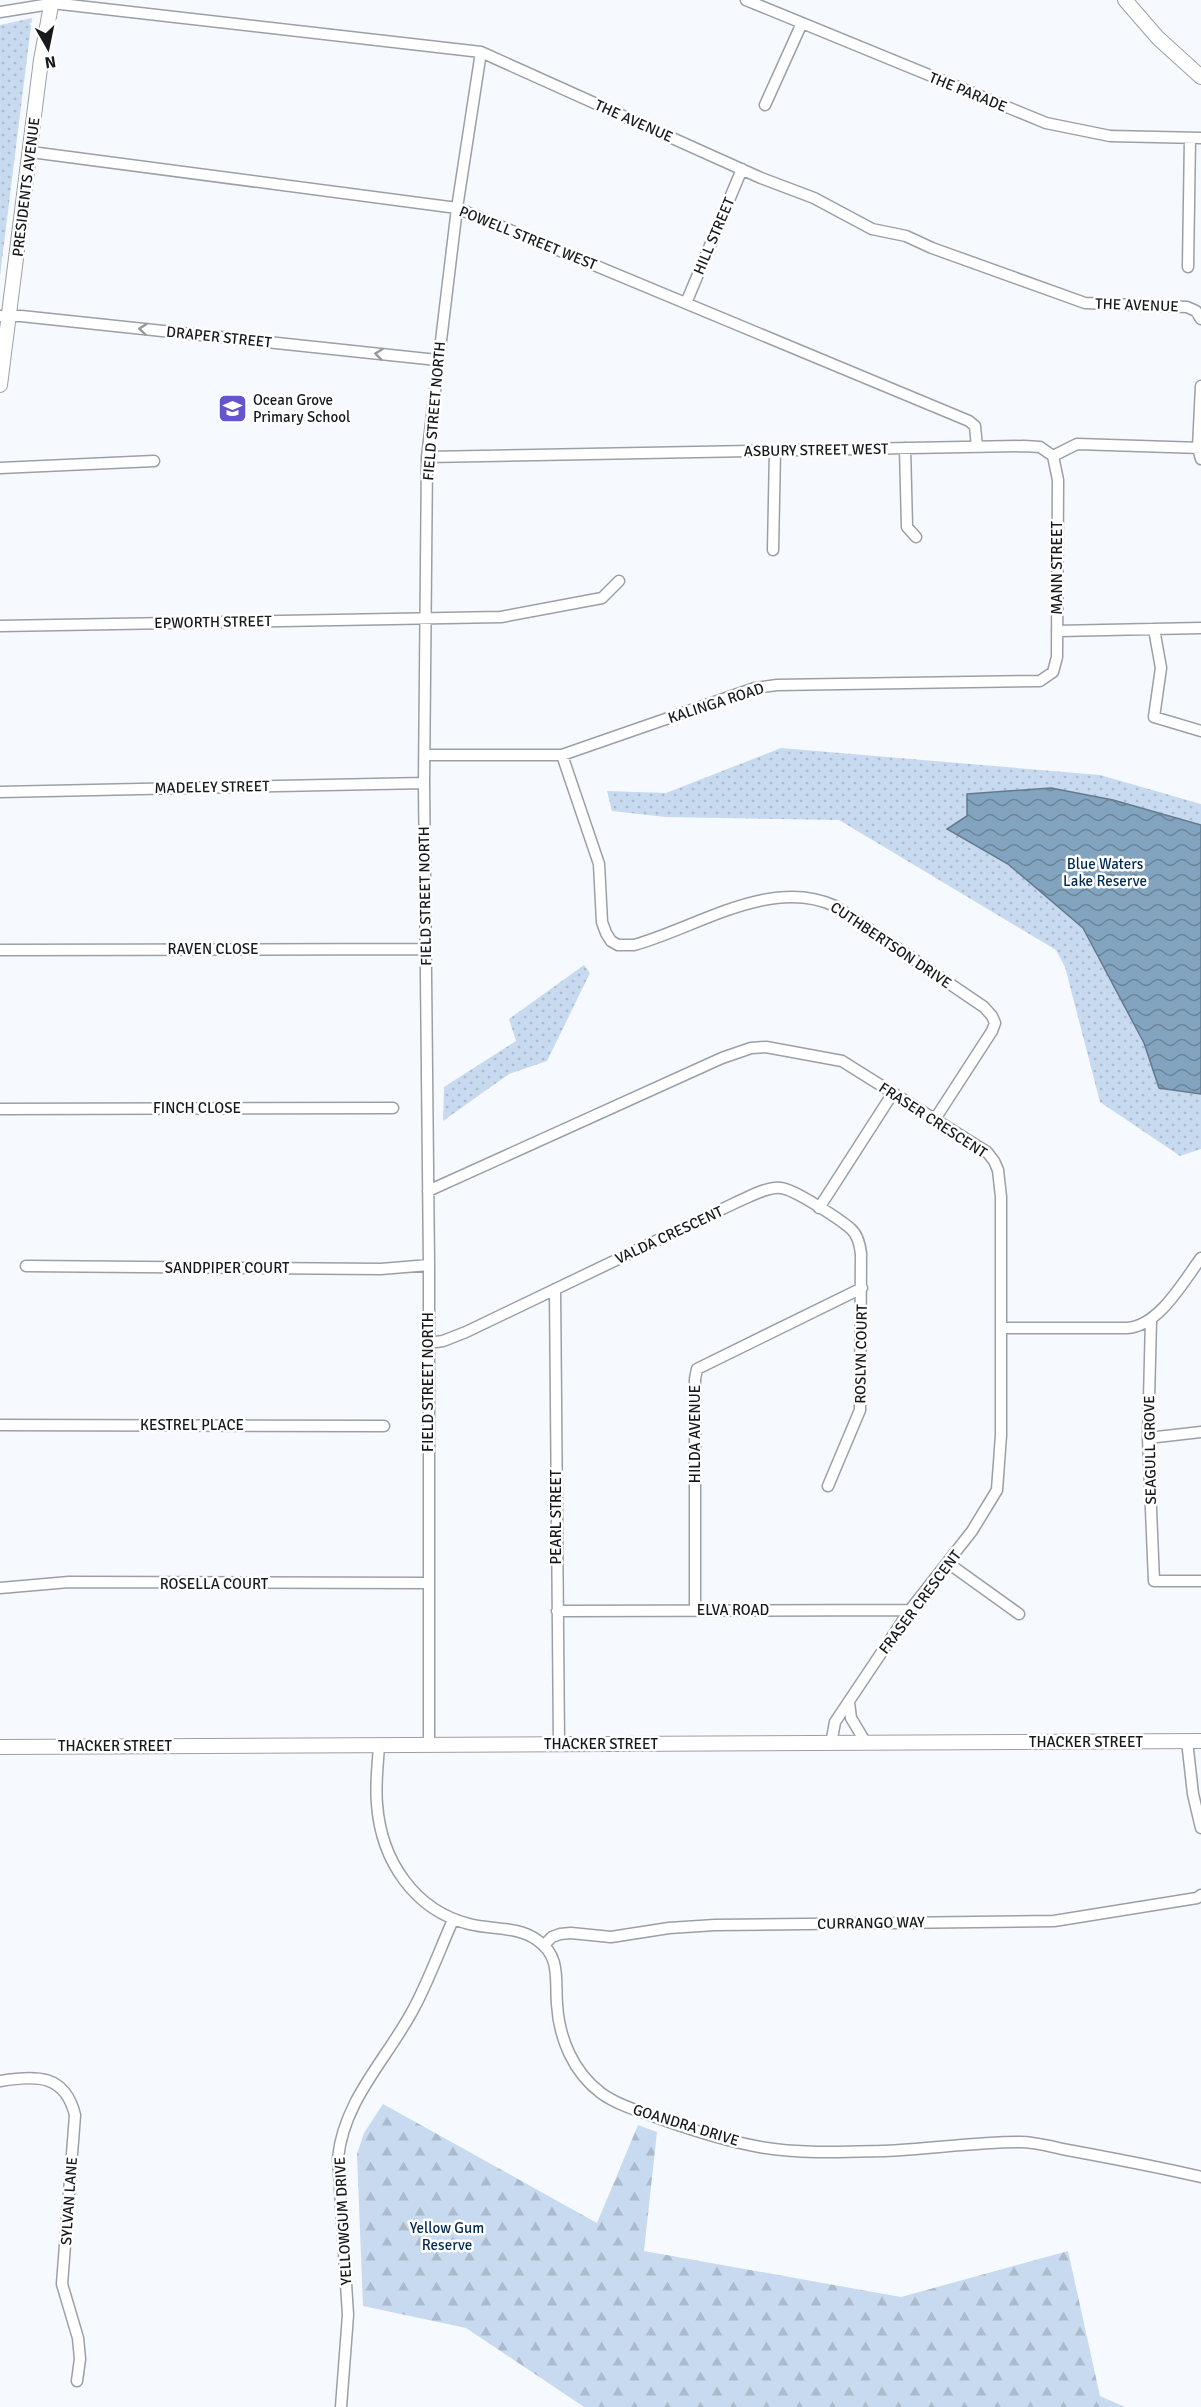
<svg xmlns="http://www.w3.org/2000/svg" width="1201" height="2407" viewBox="0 0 1201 2407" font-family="Signika,sans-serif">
  <defs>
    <pattern id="forest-firs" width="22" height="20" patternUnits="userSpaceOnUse" patternTransform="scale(1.5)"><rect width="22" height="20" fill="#c8daef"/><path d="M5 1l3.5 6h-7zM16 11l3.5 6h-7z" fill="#abbacc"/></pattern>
    <pattern id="park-dots" width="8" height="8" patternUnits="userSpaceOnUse" patternTransform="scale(1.5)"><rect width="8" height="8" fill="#c8daef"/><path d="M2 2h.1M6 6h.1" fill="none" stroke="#abbacc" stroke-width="1.8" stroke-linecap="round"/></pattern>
    <pattern id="water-waves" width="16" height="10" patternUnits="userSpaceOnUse" patternTransform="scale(1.5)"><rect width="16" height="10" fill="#83a4bf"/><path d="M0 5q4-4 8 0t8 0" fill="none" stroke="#6a859a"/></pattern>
  </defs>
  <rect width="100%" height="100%" fill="#f6fafe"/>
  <path fill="url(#forest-firs)" d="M 383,2104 L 597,2223 L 638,2125 L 657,2132 L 644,2251 L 901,2297 L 1068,2251 L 1100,2396 L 1125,2407 L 584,2407 L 466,2328 L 363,2306 L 357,2154 L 364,2133 Z"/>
  <path fill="url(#park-dots)" d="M 32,18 L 0,276 L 0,25 Z
    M 781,748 L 1100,775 L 1201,804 L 1201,1149 L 1180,1156 L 1100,1102 L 1065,967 L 1056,950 L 839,820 L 665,817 L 612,811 L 607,791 L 666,793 Z
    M 584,965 L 590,973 L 547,1061 L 509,1074 L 443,1121 L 444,1087 L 516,1041 L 509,1019 Z"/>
  <path fill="url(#water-waves)" stroke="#637a8e" stroke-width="1.5" d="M 1051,788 L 1113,800 L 1201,825 L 1201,1094 L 1159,1088 L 1144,1043 L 1083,928 L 1008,864 L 947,829 L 967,816 L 967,794 Z"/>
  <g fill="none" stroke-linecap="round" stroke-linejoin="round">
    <defs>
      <path id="minor" d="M 746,0 L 1046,123 L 1110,136 L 1201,138
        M 52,3 L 481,52 L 761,178 L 814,198 L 872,229 L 906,236 L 932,248 L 1085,303 L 1187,307 L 1196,311 L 1201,319
        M 0,12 L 44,5
        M 765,105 L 802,23
        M 31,152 L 457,208 L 969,421 L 975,426 L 977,447
        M 1188,267 L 1190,138
        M 686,303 L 742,169
        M 0,316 L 21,316 L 437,360
        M 1201,386 L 1198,448 L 1201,459
        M 905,448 L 907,527 L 916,537
        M 1053,456 L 1077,444 L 1201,448
        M 427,457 L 1024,446 L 1040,447 L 1053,456
        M 0,468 L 154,461
        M 773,550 L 775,451
        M 0,626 L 501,617 L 602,598 L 619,581
        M 1154,629 L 1161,668 L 1154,717 L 1201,731
        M 1057,631 L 1201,628
        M 425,755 L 562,755 L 755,688 L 777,685 L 1040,681 L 1053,672 L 1057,657 L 1058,480 L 1053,456
        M 562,755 L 599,864 L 602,922 L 606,933 L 611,941 L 618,945 L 634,945 C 696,928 771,876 835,906 L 984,1007 L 992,1016 L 995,1023 L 992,1031 L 935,1119
        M 0,792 L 424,783
        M 0,950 L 426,949
        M 0,1109 L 393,1108
        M 428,1191 L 722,1058 L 751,1048 L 766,1047 L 842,1061 L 987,1152 L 994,1161 L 998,1170 L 1001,1197 L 1001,1435 L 997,1490 L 972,1531 L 910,1610 L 835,1722 L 831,1744
        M 819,1208 L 893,1093
        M 26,1266 L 381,1269 L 429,1265
        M 555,1289 L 559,1744
        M 1151,1320 L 1148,1438 L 1154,1581 L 1201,1581
        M 1001,1328 L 1127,1328 C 1159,1326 1183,1282 1201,1258
        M 429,1343 L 443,1341 L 466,1332 L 737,1202 C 749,1197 768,1186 781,1188 C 794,1189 841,1220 851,1229 C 858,1235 860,1245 861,1254 L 860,1410 L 828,1486
        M 0,1425 L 384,1426
        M 1148,1438 L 1201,1432
        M 948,1563 L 1019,1614
        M 0,1588 L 69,1582 L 428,1583
        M 695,1610 L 695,1379 L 697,1369 L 862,1288
        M 557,1611 L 910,1610
        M 849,1702 L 851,1718 L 866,1743
        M 1187,1741 L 1193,1794 L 1201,1828
        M 379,1745 C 378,1764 375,1785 377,1804 C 381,1860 414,1910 469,1924 C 492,1930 518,1926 537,1940 C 561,1956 555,1979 557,2004 C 559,2038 573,2072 601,2093 C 619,2106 640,2111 661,2119 C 692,2130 727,2141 760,2147 C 800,2154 844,2152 884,2151 C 930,2149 975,2142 1020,2142 C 1037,2142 1056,2148 1073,2151 C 1116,2159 1159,2167 1201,2177
        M 429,1745 L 429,1265 L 424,783 L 427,457 L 457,208 L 481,52
        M 544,1945 L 552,1937 L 560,1934 L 571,1933 L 611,1937 L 669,1928 L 715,1925 L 1054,1921 L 1197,1898 L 1201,1895
        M 0,2081 C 36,2075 65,2074 75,2115 L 62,2284 L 78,2338 L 80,2359 L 77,2381
        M 341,2407 L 348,2315 L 338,2158 C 344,2099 388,2058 414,2008 C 429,1980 440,1949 453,1920"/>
      <path id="tertiary" d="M 1125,0 L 1158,38 L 1201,77
        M 0,385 L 41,60 L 52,0
        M 0,1747 L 1201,1741"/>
    </defs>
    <use href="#minor" stroke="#9aa0a7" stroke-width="13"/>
    <use href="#tertiary" stroke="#9aa0a7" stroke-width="16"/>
    <use href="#minor" stroke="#fff" stroke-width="10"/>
    <use href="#tertiary" stroke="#fff" stroke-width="14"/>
  </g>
  <defs><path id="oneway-chevron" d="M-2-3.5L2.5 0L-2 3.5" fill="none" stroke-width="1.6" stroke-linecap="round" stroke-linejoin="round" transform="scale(1.5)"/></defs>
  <g stroke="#979899">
    <use href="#oneway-chevron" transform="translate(143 329) rotate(-174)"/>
    <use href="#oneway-chevron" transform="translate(379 354) rotate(-174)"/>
  </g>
  <defs>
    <symbol id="school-square" viewBox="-11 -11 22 22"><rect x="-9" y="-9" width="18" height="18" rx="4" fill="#6455ce" stroke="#fff"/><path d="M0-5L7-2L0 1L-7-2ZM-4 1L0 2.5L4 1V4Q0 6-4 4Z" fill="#fff"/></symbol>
  </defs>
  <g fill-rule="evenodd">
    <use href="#school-square" x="216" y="392" width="33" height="33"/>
  </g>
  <g text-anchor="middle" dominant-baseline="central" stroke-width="5" stroke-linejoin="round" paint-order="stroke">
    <g font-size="15" fill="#17191c" stroke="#fff">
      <text transform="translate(968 92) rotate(22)">THE PARADE</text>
      <text transform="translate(634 121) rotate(24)">THE AVENUE</text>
      <text transform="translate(26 187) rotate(-83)">PRESIDENTS AVENUE</text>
      <text transform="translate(714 236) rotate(-67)">HILL STREET</text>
      <text transform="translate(528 238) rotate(22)">POWELL STREET WEST</text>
      <text transform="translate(1137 305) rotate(2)">THE AVENUE</text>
      <text transform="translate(219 337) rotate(6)">DRAPER STREET</text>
      <text transform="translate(434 411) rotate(-85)">FIELD STREET NORTH</text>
      <text transform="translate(816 450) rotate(-1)">ASBURY STREET WEST</text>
      <text transform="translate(1057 568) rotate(-90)">MANN STREET</text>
      <text transform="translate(213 622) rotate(-1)">EPWORTH STREET</text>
      <text transform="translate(716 703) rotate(-18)">KALINGA ROAD</text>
      <text transform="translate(212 787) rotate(-1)">MADELEY STREET</text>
      <text transform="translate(425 896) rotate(-91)">FIELD STREET NORTH</text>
      <text transform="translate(891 945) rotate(34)">CUTHBERTSON DRIVE</text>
      <text x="213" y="949">RAVEN CLOSE</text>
      <text x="197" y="1108">FINCH CLOSE</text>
      <text transform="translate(933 1120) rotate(33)">FRASER CRESCENT</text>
      <text transform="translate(669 1235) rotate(-25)">VALDA CRESCENT</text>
      <text x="227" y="1268">SANDPIPER COURT</text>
      <text transform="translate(861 1354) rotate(-89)">ROSLYN COURT</text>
      <text transform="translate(428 1382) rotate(-90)">FIELD STREET NORTH</text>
      <text x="192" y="1425">KESTREL PLACE</text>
      <text transform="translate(695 1434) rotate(-90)">HILDA AVENUE</text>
      <text transform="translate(1150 1450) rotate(-91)">SEAGULL GROVE</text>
      <text transform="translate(556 1517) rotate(-90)">PEARL STREET</text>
      <text x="214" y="1584">ROSELLA COURT</text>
      <text transform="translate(920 1602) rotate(-53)">FRASER CRESCENT</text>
      <text x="733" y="1610">ELVA ROAD</text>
      <text x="1086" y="1742">THACKER STREET</text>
      <text x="601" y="1744">THACKER STREET</text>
      <text x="115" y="1746">THACKER STREET</text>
      <text transform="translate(871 1923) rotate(-1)">CURRANGO WAY</text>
      <text transform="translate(686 2125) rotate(17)">GOANDRA DRIVE</text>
      <text transform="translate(69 2201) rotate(-86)">SYLVAN LANE</text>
      <text transform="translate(343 2221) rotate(-93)">YELLOWGUM DRIVE</text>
    </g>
    <g font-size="15" fill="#17191c" stroke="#fff" text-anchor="start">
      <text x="253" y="400">Ocean Grove<tspan x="253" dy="17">Primary School</tspan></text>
    </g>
    <g font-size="15" fill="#022b53" stroke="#fff">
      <text x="1105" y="864">Blue Waters<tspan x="1105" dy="17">Lake Reserve</tspan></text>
      <text x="447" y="2228">Yellow Gum<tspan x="447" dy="17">Reserve</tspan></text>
    </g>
  </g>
  <g transform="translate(48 48) rotate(171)" stroke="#ffffff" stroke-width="4.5" paint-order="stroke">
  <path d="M0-4.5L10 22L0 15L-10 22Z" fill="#17191c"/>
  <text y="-9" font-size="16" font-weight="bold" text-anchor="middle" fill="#17191c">N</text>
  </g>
</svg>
